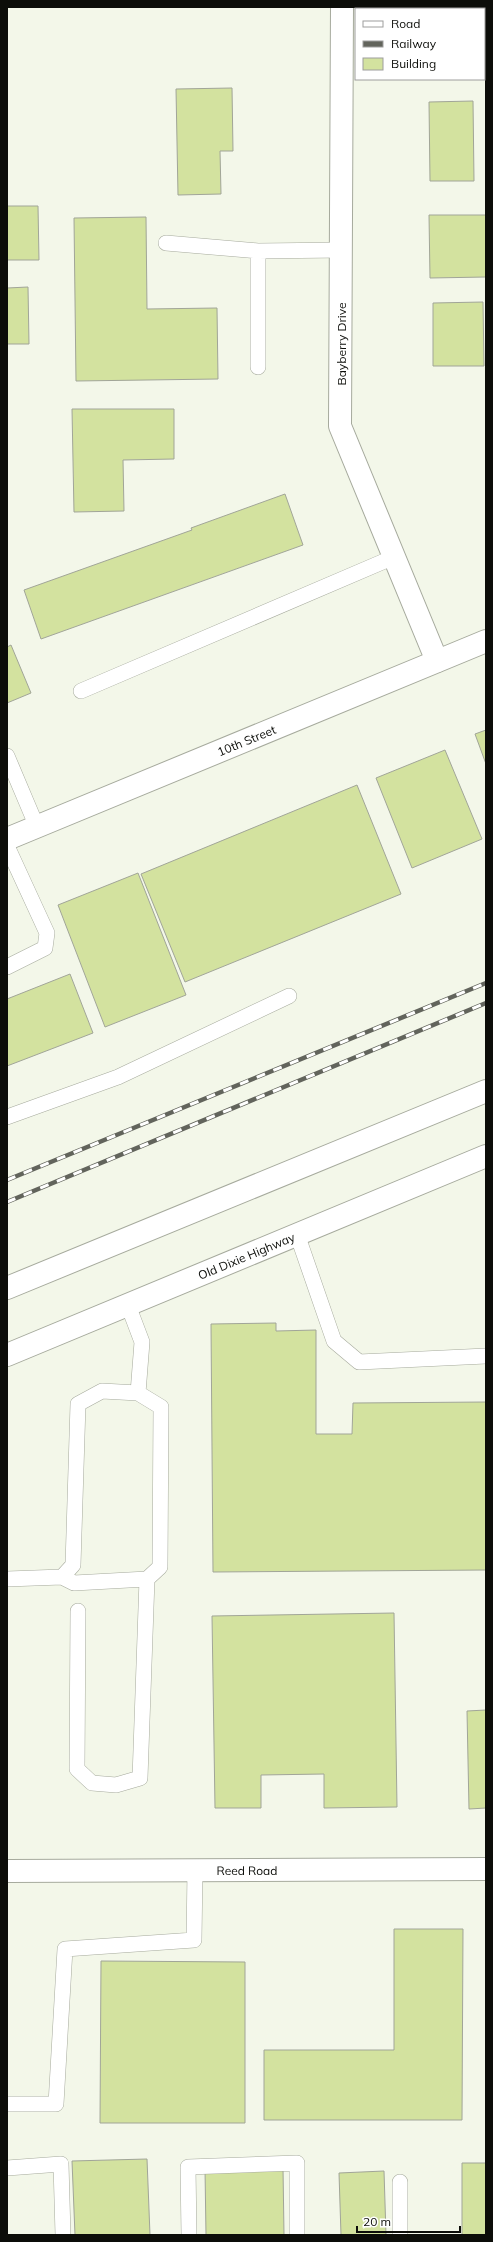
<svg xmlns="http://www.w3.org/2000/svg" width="493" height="2242" viewBox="0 0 493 2242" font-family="Mulish,sans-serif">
  <rect width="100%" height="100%" fill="#f3f7e9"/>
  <path fill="#d3e29f" stroke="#a1a598" d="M 484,11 L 486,11 L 486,66 L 484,66 Z
    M 232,88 L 233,151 L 220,151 L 221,194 L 178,195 L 176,89 Z
    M 473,101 L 474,181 L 430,181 L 429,102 Z
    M 7,206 L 38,206 L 39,260 L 7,260 Z
    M 429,215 L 486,215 L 486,277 L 430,278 Z
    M 146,217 L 147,309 L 217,308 L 218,379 L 76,381 L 74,218 Z
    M 28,287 L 29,344 L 7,344 L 7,288 Z
    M 483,302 L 484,366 L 433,366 L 433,303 Z
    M 72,409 L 174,409 L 174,459 L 123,460 L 124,511 L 74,512 Z
    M 285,494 L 303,545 L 41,639 L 24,590 L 192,530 L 191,528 Z
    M 11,645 L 31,693 L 7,703 L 7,647 Z
    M 486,730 L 486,764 L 475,734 Z
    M 445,750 L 482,839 L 412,868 L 376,778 Z
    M 357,785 L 401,894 L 185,982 L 141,874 Z
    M 138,873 L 186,995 L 105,1027 L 58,905 Z
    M 70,974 L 93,1033 L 7,1066 L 7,999 Z
    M 276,1323 L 276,1331 L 316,1330 L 316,1434 L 352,1434 L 353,1403 L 486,1402 L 486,1570 L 213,1572 L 211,1324 Z
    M 394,1613 L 397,1807 L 324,1808 L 324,1774 L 261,1775 L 261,1808 L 215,1808 L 212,1616 Z
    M 486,1710 L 486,1808 L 469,1809 L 467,1711 Z
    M 394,1929 L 463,1929 L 462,2120 L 264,2120 L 264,2050 L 394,2050 Z
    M 101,1961 L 245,1962 L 245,2123 L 100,2123 Z
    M 147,2159 L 150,2235 L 75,2235 L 72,2161 Z
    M 462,2163 L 486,2163 L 486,2235 L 462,2235 Z
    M 283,2168 L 284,2235 L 206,2235 L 205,2169 Z
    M 384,2171 L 386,2235 L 341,2235 L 339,2173 Z"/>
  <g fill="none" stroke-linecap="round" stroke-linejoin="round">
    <defs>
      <path id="service" d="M 166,243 L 258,251 L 258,367
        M 258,251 L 341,250
        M 81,691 L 394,557
        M 7,756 L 37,827
        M 7,846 L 47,933 L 45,948 L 7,967
        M 7,1117 L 118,1077 L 289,996
        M 297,1234 L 334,1341 L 359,1362 L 486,1356
        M 128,1305 L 142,1342 L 138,1393
        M 7,1579 L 62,1577 L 74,1583 L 147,1579 L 160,1567 L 161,1407 L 138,1393 L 102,1391 L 78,1404 L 73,1565 L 62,1577
        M 78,1611 L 77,1769 L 92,1783 L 116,1785 L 140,1778 L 147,1579
        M 7,2104 L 56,2104 L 65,1949 L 194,1940 L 195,1870
        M 7,2168 L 61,2164 L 63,2235
        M 189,2235 L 188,2167 L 297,2163 L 297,2235
        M 400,2235 L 400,2182"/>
      <g id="minor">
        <path d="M 342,7 L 340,426 L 437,661"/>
        <path id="s1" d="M 7,1871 L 486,1869"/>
      </g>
      <g id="tertiary">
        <path id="s2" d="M 7,839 L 486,641"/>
      </g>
      <g id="secondary">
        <path d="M 7,1288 L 486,1091"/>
        <path id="s3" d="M 7,1355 L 486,1156"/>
      </g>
    </defs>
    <use href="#service" stroke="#a6aa9d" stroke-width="16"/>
    <use href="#minor" stroke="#a6aa9d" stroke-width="24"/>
    <use href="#tertiary" stroke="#a6aa9d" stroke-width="24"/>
    <use href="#secondary" stroke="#a6aa9d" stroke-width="24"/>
    <use href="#service" stroke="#fff" stroke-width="15"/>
    <use href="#minor" stroke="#fff" stroke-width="22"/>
    <use href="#tertiary" stroke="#fff" stroke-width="22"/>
    <use href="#secondary" stroke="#fff" stroke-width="22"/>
    <defs>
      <path id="rail" d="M 7,1180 L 486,983
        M 7,1202 L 486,1003"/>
    </defs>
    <use href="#rail" stroke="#62645c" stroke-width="4.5"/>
    <use href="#rail" stroke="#fff" stroke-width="3" stroke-dasharray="9" stroke-linecap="butt"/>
  </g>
  <g text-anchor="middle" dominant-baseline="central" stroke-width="3" stroke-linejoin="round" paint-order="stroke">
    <g font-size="12" fill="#0c0d09" stroke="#fff">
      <text transform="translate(341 344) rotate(-90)">Bayberry Drive</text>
      <text stroke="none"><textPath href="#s2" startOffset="259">10th Street</textPath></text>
      <text stroke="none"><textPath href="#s3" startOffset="259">Old Dixie Highway</textPath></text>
      <text stroke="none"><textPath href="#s1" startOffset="240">Reed Road</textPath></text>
    </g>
  </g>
  <rect width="493" height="2242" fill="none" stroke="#0c0d09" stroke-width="16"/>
  <rect x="355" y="8" width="130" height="72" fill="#ffffff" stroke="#9e9e9d"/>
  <rect x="363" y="21" width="20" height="6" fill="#ffffff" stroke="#9e9e9d"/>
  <text x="391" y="28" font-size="12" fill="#0c0d09">Road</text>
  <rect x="363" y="41" width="20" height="6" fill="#62645c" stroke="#9e9e9d"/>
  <text x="391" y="48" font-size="12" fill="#0c0d09">Railway</text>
  <rect x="363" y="58" width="20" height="12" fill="#d3e29f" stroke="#9e9e9d"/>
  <text x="391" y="68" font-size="12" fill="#0c0d09">Building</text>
  <path d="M357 2226v6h103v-6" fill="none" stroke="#0c0d09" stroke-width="2"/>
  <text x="363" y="2226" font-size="12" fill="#0c0d09" stroke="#ffffff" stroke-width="3" paint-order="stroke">20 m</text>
</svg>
